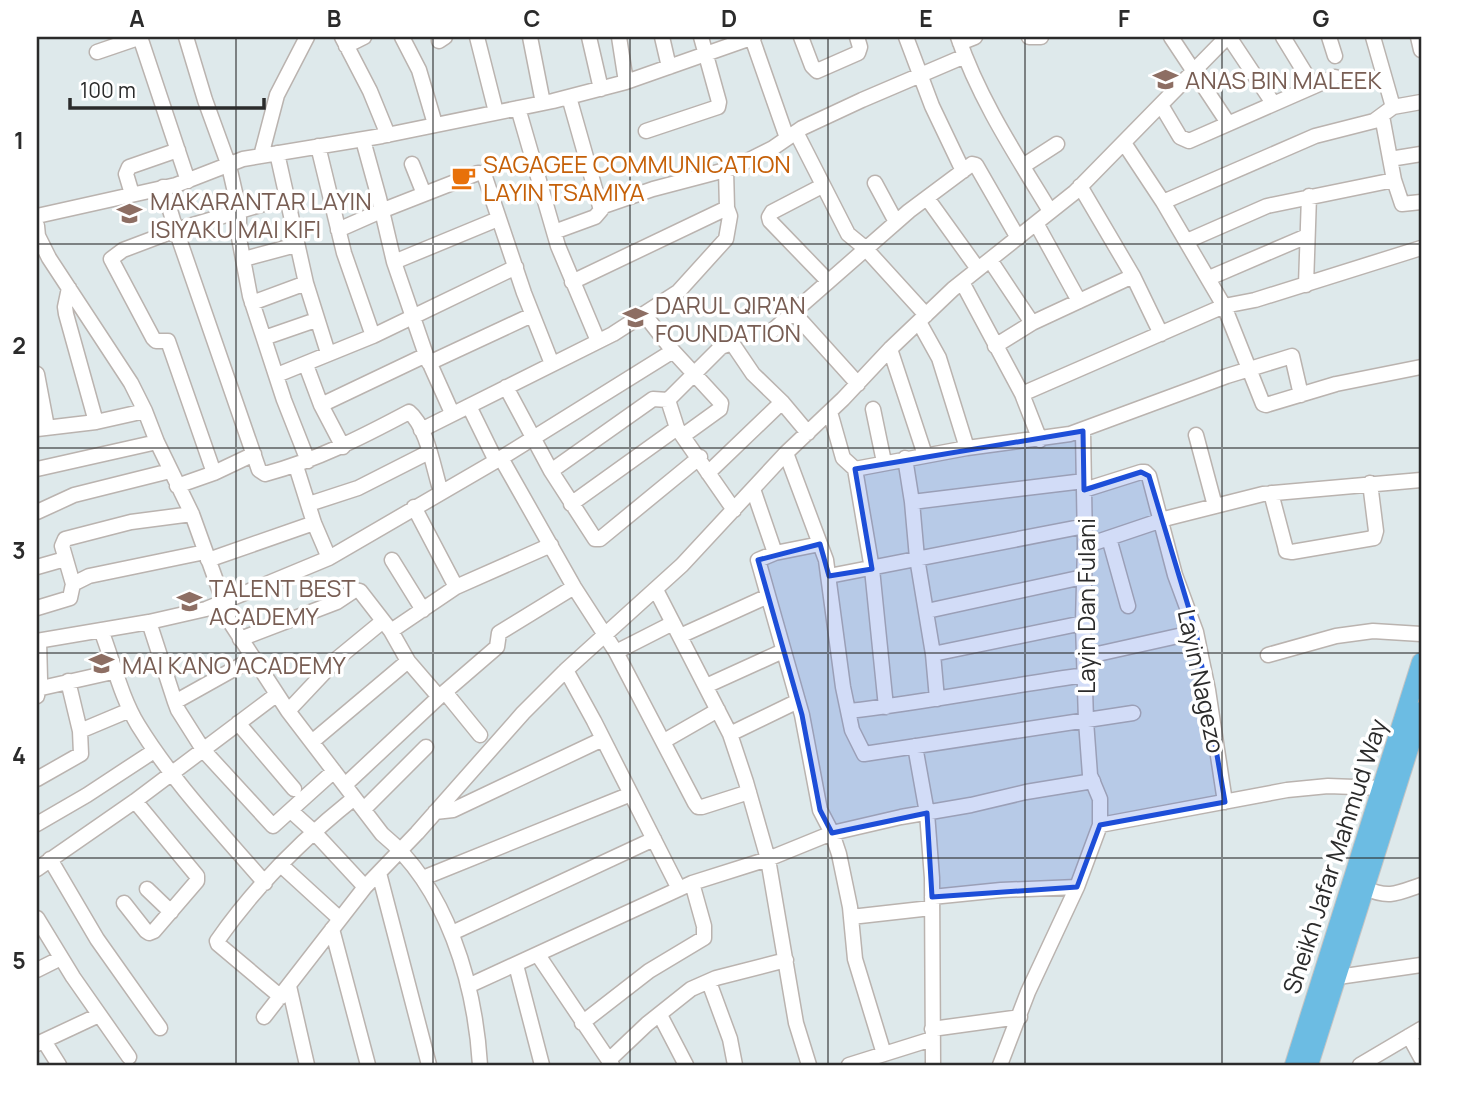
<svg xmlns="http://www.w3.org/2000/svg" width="1458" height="1102" viewBox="0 0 1458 1102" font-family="Manrope,sans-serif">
  <rect width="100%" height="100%" fill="#dee9eb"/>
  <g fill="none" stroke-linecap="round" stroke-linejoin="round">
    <defs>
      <path id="minor" d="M 140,37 L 188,181
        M 186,37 L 205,100 L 229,166 L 239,210 L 239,238 L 250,296 L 284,400 L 308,461
        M 342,37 L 370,91 L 388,135
        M 402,37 L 419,70 L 435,124
        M 477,37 L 496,112
        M 530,37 L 543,103
        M 589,37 L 601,89
        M 619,37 L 626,82
        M 662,37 L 669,67
        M 801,37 L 812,66 L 817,71 L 858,53 L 860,47 L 857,37
        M 906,37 L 932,106 L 963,171
        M 958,37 C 979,99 1016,155 1050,211
        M 1029,37 L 1041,37
        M 1171,37 L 1228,123
        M 1229,37 L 1273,103
        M 1283,37 L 1313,86
        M 1329,37 L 1335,56
        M 1373,37 L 1393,107
        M 1418,37 L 1421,50
        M 752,38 L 787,138
        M 439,41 L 445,37
        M 960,43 L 975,37
        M 346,46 L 364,37
        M 97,52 L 141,37
        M 1161,105 L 1180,137 L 1189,141 L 1335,77
        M 518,108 L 558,246 L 598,341
        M 1382,116 L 1394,180 L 1402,204 L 1421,202
        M 646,131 L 718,107 L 719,102 L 701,37
        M 796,132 L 848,234 L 865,248 L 926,315
        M 363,140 L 379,198 L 394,262 L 426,355 L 452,413
        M 1124,143 L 1163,202 L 1224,306 L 1263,404 L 1266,405 L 1336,384 L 1421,367
        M 318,146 L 344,253 L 373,336
        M 277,153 L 306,283 L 328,353
        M 261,156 L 277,95 L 307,37
        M 1390,159 L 1421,154
        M 412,164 L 424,194
        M 1023,166 L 1057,144
        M 875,183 L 896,222
        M 822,186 L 772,212 L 769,217 L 770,221 L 828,281
        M 1080,186 L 1133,276 L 1161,334
        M 163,187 L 176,230 L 123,250 L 111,259 L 153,338 L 156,341 L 168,341 L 214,473
        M 132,194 L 126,174 L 129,167 L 178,150
        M 287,197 L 176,230 L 259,470 L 265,474 C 317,460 362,437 409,412 C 427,426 434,471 441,492
        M 927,198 L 978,269
        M 1163,202 L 1315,136 L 1374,121 L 1393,107 L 1421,102
        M 601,207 L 653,189 L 733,168 L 773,148 L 802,128 L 862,100 L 965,56
        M 37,216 L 176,185 L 243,159 L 382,136 L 553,101 L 626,82 L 754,37
        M 1036,223 L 1079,301
        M 37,226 L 38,236 L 49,258 L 131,383 L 145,411 L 157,442 L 192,514 L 232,625 L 288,711 L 382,834 C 447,887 475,984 480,1065
        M 338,230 L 381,211 L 478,173 L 484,174 L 524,293 L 552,364
        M 554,232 L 595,217 L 601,210 L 569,97
        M 1187,241 L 1267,206 L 1394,180
        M 244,259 L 296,245
        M 990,260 L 1032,323
        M 394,262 L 498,219
        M 1209,278 L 1307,236
        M 572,282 L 727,208 L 726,170
        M 962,282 L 1022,394 L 1040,440
        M 1306,285 L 1309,196
        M 69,288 L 65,307 L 66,314 L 96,422
        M 252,303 L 306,283
        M 793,312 L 858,384
        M 644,314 L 673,351 L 721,403 L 720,409 L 684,435
        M 919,322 L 939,358 L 967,448
        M 772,331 L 909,211 L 972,164 L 976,165 L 1018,238
        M 264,338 L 316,320
        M 995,346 L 1032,323 L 1133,276
        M 890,349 L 925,455
        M 429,363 L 532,315
        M 306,365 L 321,405 L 343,447
        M 37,374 L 47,427
        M 277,375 L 373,336 L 516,267
        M 506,387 L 551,471 L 595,539 L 600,539 L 700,457
        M 1022,394 L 1224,306 L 1255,300 L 1421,248
        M 668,400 L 721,347 L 732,343 L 753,374 L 782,402 L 808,433
        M 668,400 L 677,428 L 734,510
        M 321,405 L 426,355
        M 469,406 L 496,461
        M 873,409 L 884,462
        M 830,412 L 843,458 L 855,469 L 872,569 L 886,707
        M 37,429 L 96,422 L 145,411
        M 421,430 L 613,334 L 678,292 L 726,239 L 730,216 L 727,208
        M 1196,435 L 1215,506
        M 786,453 L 826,560 L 843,687 L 852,730 L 864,754 L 1133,713
        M 501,458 L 574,587 L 616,652 L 695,803 L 698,807 L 702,807 L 749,792
        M 905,458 L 912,502 L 917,558 L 933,654 L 937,699
        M 296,466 L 314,523 L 329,558
        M 37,469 L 157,442
        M 855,469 L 967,448 L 1070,434 L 1227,376 L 1292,356 L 1301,395
        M 551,471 L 653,399 L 668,400
        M 708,473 L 782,402
        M 177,486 L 214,473 L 254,454
        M 753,489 L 775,553
        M 1084,490 L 1141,472 L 1145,472 L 1149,476 L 1175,575 L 1196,632 L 1208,690 L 1225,802
        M 1271,493 L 1285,546 L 1286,551 L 1292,552 L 1374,538 L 1376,531 L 1370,483
        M 912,502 L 1084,481
        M 309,504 L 358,488 L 429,452
        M 571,504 L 677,428
        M 414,507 L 456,587
        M 37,512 L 74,495 L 170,471
        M 1109,538 L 1128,606
        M 820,544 L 775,553 L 758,560 L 802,715 L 820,810 L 832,833 L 839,854 L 850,907 L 855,959 L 884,1054
        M 1085,546 L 1168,518 L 1263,494 L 1421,480
        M 208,560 L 314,523
        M 392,560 L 423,610
        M 37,567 L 65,559
        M 829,576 L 1085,526
        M 73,584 L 89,576 L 205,552
        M 656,590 L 730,734 L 746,782 L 768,859 L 796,1023 L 809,1065
        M 37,608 L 70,598 L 73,584 L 62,546 L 65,539 L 131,522 L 192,514
        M 927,611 L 1083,577
        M 149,622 L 175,702 L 252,659
        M 101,630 C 113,661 121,697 138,725 C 173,782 221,832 265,883
        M 391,631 L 456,587 L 551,545
        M 680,636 L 768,596
        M 240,639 L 337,602 L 355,590 L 360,591 L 391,631 L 408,661 L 439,697
        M 37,641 L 149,622 L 206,609 L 329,558 L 501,458 L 673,351
        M 616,652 L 673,623
        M 933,654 L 1083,623
        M 1268,655 L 1336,636 L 1373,631 L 1421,634
        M 1084,657 L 1196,632
        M 566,670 L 594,721 L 679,889
        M 706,686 L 783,651
        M 37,689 L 117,671
        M 445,692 L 480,735
        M 37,696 L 40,679 L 39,641
        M 175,702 L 178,710 L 204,751 L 273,826 L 334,771
        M 288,711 L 338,658 L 383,621
        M 849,711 C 928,702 1006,686 1085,675
        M 238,723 L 294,789
        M 80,731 L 130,710
        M 730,734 L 798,701
        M 313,741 L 408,661
        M 664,741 L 718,710
        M 915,746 L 927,813 L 932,878 L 933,1065
        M 37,779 L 81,754 L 80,731 L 68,681
        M 345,785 L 439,697 L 497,647 L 499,633 L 574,587
        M 364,809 L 426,747
        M 291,811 L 313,831 L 365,887
        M 435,812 L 453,810 L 603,739
        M 37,824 L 87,795 L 154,751
        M 1100,825 L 1287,790 L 1328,786 L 1381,788
        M 50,859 L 97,939 L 160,1028
        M 282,866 L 340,919
        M 37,869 L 135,801 L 276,695
        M 379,873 L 429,1065
        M 423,878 L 631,794
        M 1365,888 C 1389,899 1398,893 1421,885
        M 147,889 L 171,912
        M 932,897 L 1001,890 L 1077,887
        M 124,903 L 146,931 L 149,933 L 154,931 L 197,881 L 197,876 L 135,801
        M 851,917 L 931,908
        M 37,918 L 73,977 L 129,1057
        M 332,929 L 368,1065
        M 452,933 L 654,839
        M 538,955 L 612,1065
        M 516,965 L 542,1065
        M 37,970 L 61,958
        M 1338,977 L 1421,965
        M 709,982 L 730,1039 L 735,1065
        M 289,986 L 307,1065
        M 468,986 L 692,883 L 768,859 L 832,833 L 901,817 L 971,805 L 1026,792 L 1093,781
        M 281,997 L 218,944 L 217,941 C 254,888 303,839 353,799
        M 660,1015 L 686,1065
        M 264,1017 L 365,887 L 417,833 L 523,713 L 566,670 L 682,565 L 786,453 L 843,399 L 890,349 L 953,289 L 1075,192 L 1227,37
        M 582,1023 L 649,971 L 704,938 L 704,926 L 692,883
        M 932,1029 L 1020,1017
        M 1409,1036 L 1421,1058
        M 44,1041 L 59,1065
        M 37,1044 L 99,1015
        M 609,1060 L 647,1024 L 691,989 L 716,978 L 786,960
        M 849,1065 L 932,1039
        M 1000,1065 L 1028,992 L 1077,887 L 1100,825 L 1100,799 L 1090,775 L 1086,721 L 1083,623 L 1085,546 L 1083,431
        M 1360,1065 L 1421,1029"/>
      <path id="major" d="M 1294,1065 L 1421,662
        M 1309,1065 L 1421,711"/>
    </defs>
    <use href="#minor" stroke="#bab3af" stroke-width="17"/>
    <use href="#major" stroke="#c4c4c4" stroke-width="20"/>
    <use href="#minor" stroke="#fff" stroke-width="14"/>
    <use href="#major" stroke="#6cbce3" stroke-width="18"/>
  </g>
  <path fill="#1d4ed8" fill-opacity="0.2" stroke="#1d4ed8" stroke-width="5" stroke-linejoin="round" d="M 1083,431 L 1084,490 L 1141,472 L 1149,476 L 1196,632 L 1225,802 L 1100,825 L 1077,887 L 932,897 L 927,813 L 832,833 L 820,810 L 802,715 L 758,560 L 820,544 L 829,576 L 872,569 L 855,469 Z"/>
  <path fill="none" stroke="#2b2b2b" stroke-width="2" stroke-opacity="0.55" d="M 236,37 L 236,1065M 433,37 L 433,1065M 630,37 L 630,1065M 828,37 L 828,1065M 1025,37 L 1025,1065M 1222,37 L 1222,1065M 37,244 L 1421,244M 37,448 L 1421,448M 37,653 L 1421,653M 37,858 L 1421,858"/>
  <defs>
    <symbol id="school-bare" viewBox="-9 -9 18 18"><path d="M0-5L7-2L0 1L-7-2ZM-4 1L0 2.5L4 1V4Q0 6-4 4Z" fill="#8d6e63" stroke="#fff" stroke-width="2.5" paint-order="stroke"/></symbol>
    <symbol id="cafe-bare" viewBox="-9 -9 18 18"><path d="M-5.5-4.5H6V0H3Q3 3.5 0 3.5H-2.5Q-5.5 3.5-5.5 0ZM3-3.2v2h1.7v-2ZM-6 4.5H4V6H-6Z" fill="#e8710a" stroke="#fff" stroke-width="2.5" paint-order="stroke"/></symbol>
  </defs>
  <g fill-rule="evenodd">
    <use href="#school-bare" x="1148" y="62" width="35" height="35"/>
    <use href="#cafe-bare" x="446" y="160" width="35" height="35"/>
    <use href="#school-bare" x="112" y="196" width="35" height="35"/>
    <use href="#school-bare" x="618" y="300" width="35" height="35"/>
    <use href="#school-bare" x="172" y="584" width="35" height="35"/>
    <use href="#school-bare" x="84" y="646" width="35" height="35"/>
  </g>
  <g text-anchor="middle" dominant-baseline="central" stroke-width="7" stroke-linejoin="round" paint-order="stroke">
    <g font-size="24" fill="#785e54" stroke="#fff" text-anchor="start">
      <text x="1185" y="79">ANAS BIN MALEEK</text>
      <text x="150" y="200">MAKARANTAR LAYIN<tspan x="150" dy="28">ISIYAKU MAI KIFI</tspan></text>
      <text x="655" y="304">DARUL QIR'AN<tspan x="655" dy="28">FOUNDATION</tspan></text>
      <text x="209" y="587">TALENT BEST<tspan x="209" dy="28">ACADEMY</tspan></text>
      <text x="122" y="664">MAI KANO ACADEMY</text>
    </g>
    <g font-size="24" fill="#c56008" stroke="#fff" text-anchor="start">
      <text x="483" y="163">SAGAGEE COMMUNICATION<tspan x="483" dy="28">LAYIN TSAMIYA</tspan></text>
    </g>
    <g font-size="24" fill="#2b2b2b" stroke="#fff">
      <text transform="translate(1085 606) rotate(-90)">Layin Dan Fulani</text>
      <text transform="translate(1202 681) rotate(78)">Layin Nagezo</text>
      <text transform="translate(1334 856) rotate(-72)">Sheikh Jafar Mahmud Way</text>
    </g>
  </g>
  <rect width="1458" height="1102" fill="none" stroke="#ffffff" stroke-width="77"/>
  <path d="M70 98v10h194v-10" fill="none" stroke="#2b2b2b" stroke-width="3.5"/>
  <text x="80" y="98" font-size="21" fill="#2b2b2b" stroke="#ffffff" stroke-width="5" paint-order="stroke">100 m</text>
  <rect x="38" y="38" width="1382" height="1026" fill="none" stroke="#2b2b2b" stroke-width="2.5"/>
  <g font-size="23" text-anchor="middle" font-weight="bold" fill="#2b2b2b">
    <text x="137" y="27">A</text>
    <text x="334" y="27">B</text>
    <text x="532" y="27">C</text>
    <text x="729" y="27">D</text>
    <text x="926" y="27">E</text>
    <text x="1124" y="27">F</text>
    <text x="1321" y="27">G</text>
    <text x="19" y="149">1</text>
    <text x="19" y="354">2</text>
    <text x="19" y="559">3</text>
    <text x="19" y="764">4</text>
    <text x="19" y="969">5</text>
  </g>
</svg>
